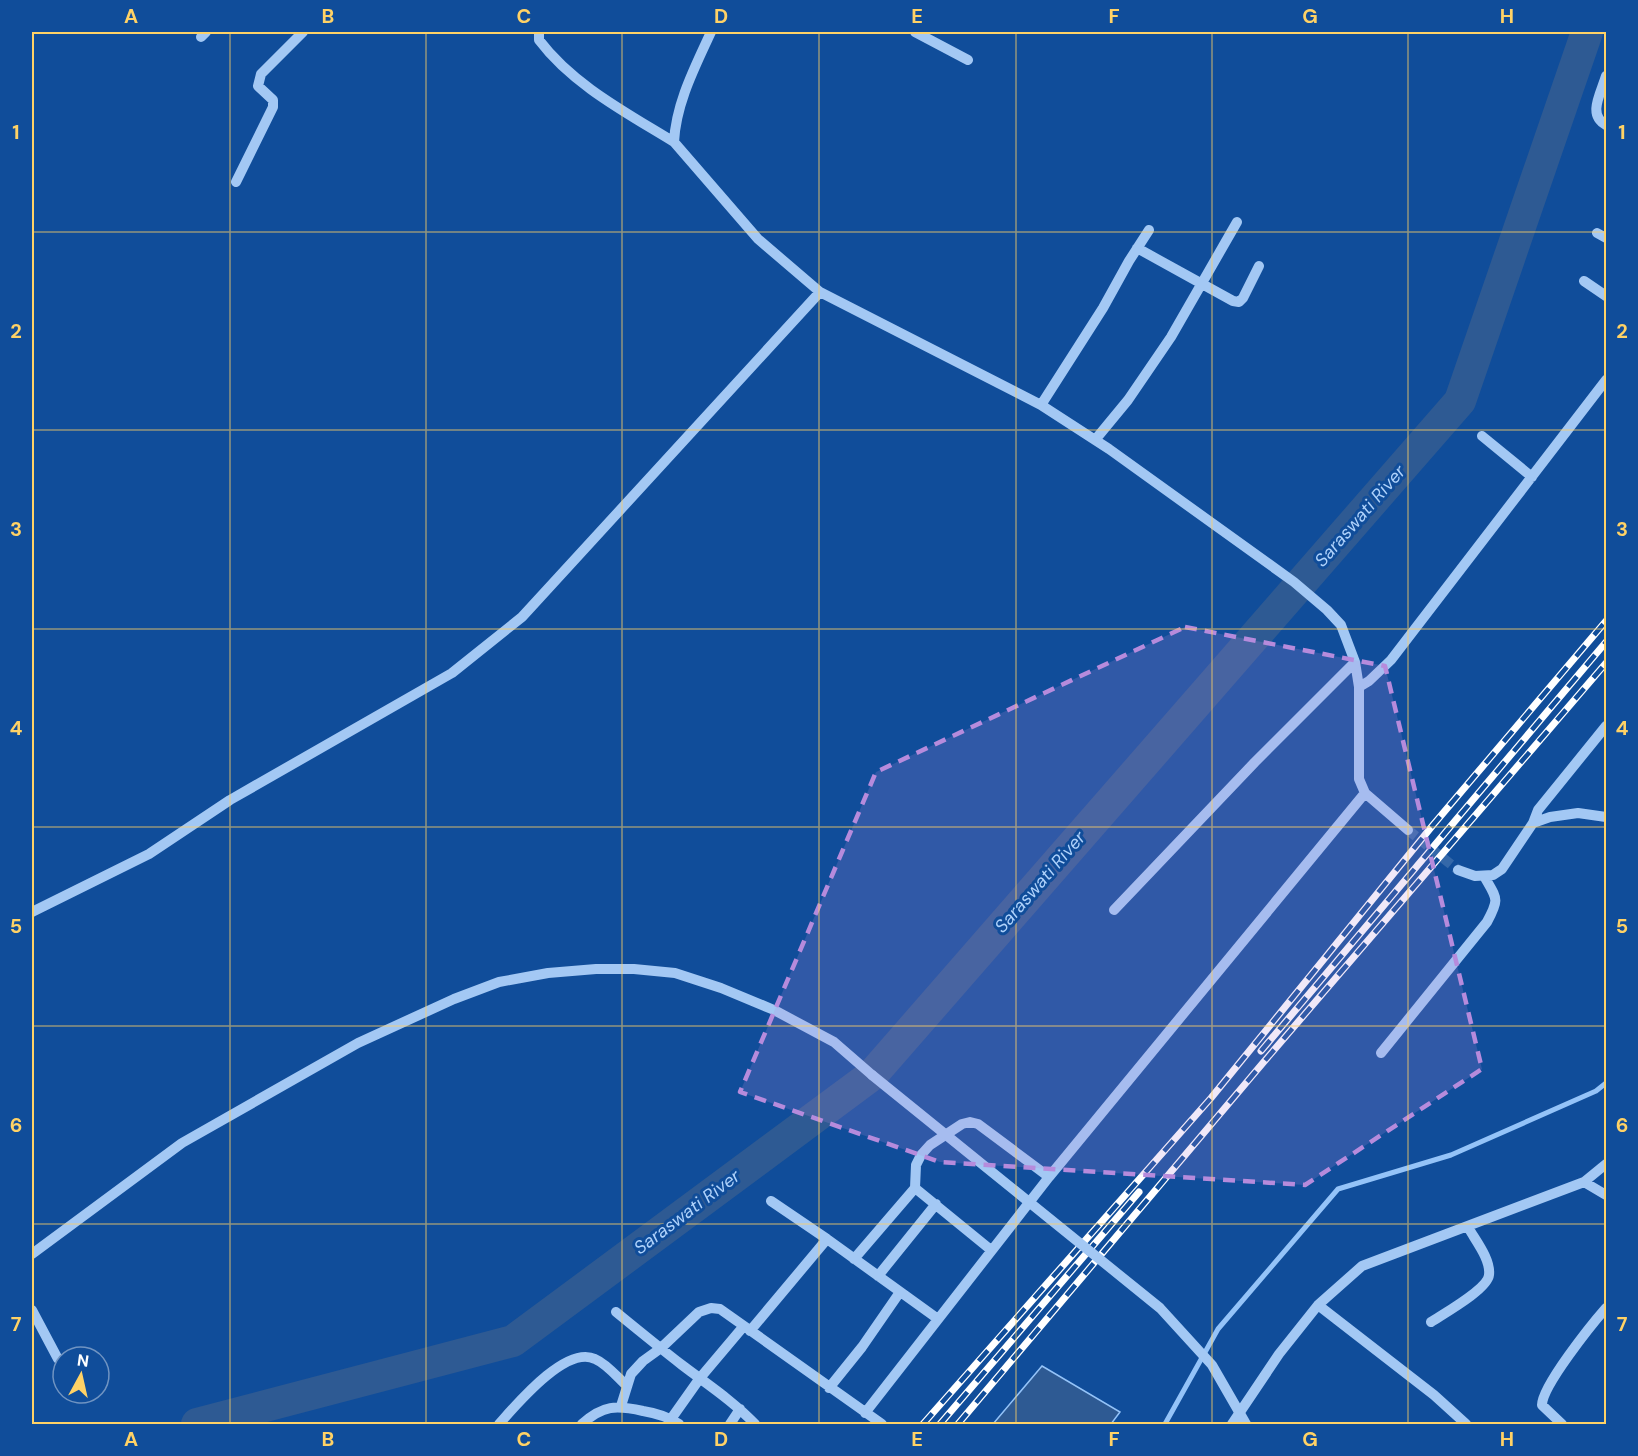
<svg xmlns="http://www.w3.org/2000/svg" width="1638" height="1456" viewBox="0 0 1638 1456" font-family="'DM Sans',sans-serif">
  <rect width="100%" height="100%" fill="#104d9a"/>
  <path fill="#2e5a93" stroke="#94c3f8" stroke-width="1.5" d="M 1042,1366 L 1120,1412 L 1111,1424 L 993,1424 Z"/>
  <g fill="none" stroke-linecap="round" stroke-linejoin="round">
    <path stroke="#94c3f8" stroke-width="5" d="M 1165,1424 L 1218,1329 L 1338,1189 L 1451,1155 L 1596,1091 L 1606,1083"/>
    <path stroke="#2e5a93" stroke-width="32" d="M 197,1424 L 513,1341 L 872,1075 L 1460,401 L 1587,32"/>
    <path stroke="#3468a9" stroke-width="10" stroke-dasharray="10 5" stroke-linecap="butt" d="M 1408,830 L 1458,870"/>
    <path stroke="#a3c8f4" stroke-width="10" d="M 539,32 L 539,40 C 573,85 627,113 674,142
      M 711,32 C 695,67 676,103 674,142 L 758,239 L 820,292 L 1041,405 L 1109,449 L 1294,582 L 1327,610 L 1341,625 L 1355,662 L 1359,687 L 1359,779 L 1365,793 L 1408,830
      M 915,32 L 968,60
      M 201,37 L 206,32
      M 1606,76 C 1601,93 1587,115 1606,125
      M 236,182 L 273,107 L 273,100 L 258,86 L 261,74 L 303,32
      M 1597,233 L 1606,238
      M 1137,248 L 1233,301 L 1239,302 L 1243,298 L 1259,266
      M 1584,281 L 1606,296
      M 1041,405 L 1103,308 L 1129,261 L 1149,230
      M 1482,436 L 1532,477
      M 1095,440 L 1128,400 L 1171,337 L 1237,222
      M 1359,687 L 1369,681 L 1391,660 L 1606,380
      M 1533,823 L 1538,810 L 1606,726
      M 1458,870 L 1475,876 L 1493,875 L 1502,869 L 1533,823 L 1550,817 L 1578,813 L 1606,817
      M 1114,910 L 1255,762 L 1355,662
      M 32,912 L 149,854 L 230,800 L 452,673 L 522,617 L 820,292
      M 1381,1053 L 1487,922 C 1500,898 1497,899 1484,876
      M 1584,1182 L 1606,1195
      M 915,1188 L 991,1250
      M 771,1201 L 827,1239 L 938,1319
      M 32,1254 L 182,1143 L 358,1043 L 454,999 L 499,982 L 548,973 L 596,969 L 634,969 L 675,973 L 721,988 L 774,1010 L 834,1042 L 872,1075
      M 854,1259 L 915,1188 L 916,1165 L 921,1155 L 930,1145 L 962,1124 L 970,1122 L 978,1124 L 1049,1177
      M 878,1276 L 936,1204
      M 1318,1305 L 1434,1395 L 1466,1424
      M 32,1310 L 58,1359
      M 616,1312 C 638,1330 660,1348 682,1365 C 707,1384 733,1401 755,1424
      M 1431,1322 C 1443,1314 1488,1289 1489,1275 C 1491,1259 1475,1240 1468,1227
      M 750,1331 L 827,1239
      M 829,1388 L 862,1347 L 900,1292
      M 621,1406 L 631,1374 L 643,1361 L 661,1348 L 699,1312 L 711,1308 L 720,1309 L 882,1424
      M 865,1413 L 1049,1177 L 1365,793
      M 671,1419 L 700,1378 L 743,1327
      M 499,1424 C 517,1404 566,1345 595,1359 C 607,1364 618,1378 627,1386
      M 582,1424 C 603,1405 616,1405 643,1411 C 656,1413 668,1417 679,1424
      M 730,1424 L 740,1409
      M 1232,1424 L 1279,1354 L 1318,1305 L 1362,1266 L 1584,1182 L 1606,1164
      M 1562,1424 L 1542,1405 C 1542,1386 1592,1324 1606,1308"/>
    <defs>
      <path id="rail" d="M 1261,1051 L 1606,642
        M 923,1424 L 1211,1098 L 1433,825 L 1606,621
        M 940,1424 L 1139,1192
        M 958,1424 L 1262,1064 L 1606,663"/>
    </defs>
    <use href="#rail" stroke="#fff" stroke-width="7"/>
    <use href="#rail" stroke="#104d9a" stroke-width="4.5" stroke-dasharray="14" stroke-linecap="butt"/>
    <path stroke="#a3c8f4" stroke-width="10" d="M 872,1075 L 1160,1308 L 1212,1365 L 1246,1424"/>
  </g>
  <path fill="#b68bdc" fill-opacity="0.2" stroke="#b68bdc" stroke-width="4.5" stroke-dasharray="12 8" stroke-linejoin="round" d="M 1185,627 L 1385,666 L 1482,1069 L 1305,1185 L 940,1162 L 740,1092 L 876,772 Z"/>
  <path fill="none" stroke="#ffd266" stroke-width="1.5" stroke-opacity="0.55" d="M 230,32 L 230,1424M 426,32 L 426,1424M 622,32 L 622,1424M 819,32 L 819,1424M 1016,32 L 1016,1424M 1212,32 L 1212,1424M 1408,32 L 1408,1424M 32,232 L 1606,232M 32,430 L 1606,430M 32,629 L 1606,629M 32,827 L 1606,827M 32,1026 L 1606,1026M 32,1224 L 1606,1224"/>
  <g text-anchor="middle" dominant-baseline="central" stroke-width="6" stroke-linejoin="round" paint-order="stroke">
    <g font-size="18" font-style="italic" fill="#afd2fb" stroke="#104d9a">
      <text transform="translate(1360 516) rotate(-49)">Saraswati River</text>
      <text transform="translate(1040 882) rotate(-49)">Saraswati River</text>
      <text transform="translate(687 1212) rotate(-37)">Saraswati River</text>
    </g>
  </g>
  <rect width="1638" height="1456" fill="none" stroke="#104d9a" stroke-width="66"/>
  <g transform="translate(81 1375) rotate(8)"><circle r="28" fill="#104d9a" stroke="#7094c2" stroke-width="1.5"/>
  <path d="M0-4.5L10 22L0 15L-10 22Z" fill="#ffd266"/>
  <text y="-9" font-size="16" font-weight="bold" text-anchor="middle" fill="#ffffff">N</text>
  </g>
  <rect x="33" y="33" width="1572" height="1390" fill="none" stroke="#ffd266" stroke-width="2"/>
  <g font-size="20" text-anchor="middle" font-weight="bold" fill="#ffd266">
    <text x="131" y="23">A</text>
    <text x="328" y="23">B</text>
    <text x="524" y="23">C</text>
    <text x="721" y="23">D</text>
    <text x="917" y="23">E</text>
    <text x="1114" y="23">F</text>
    <text x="1310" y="23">G</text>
    <text x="1507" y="23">H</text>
    <text x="16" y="139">1</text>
    <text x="1622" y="139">1</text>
    <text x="16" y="338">2</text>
    <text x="1622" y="338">2</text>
    <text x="16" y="536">3</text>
    <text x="1622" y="536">3</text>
    <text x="16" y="735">4</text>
    <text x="1622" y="735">4</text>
    <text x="16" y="933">5</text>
    <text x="1622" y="933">5</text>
    <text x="16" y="1132">6</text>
    <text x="1622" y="1132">6</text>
    <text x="16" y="1331">7</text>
    <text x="1622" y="1331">7</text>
    <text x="131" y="1446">A</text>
    <text x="328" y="1446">B</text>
    <text x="524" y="1446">C</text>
    <text x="721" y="1446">D</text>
    <text x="917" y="1446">E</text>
    <text x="1114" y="1446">F</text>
    <text x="1310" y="1446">G</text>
    <text x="1507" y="1446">H</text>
  </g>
</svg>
